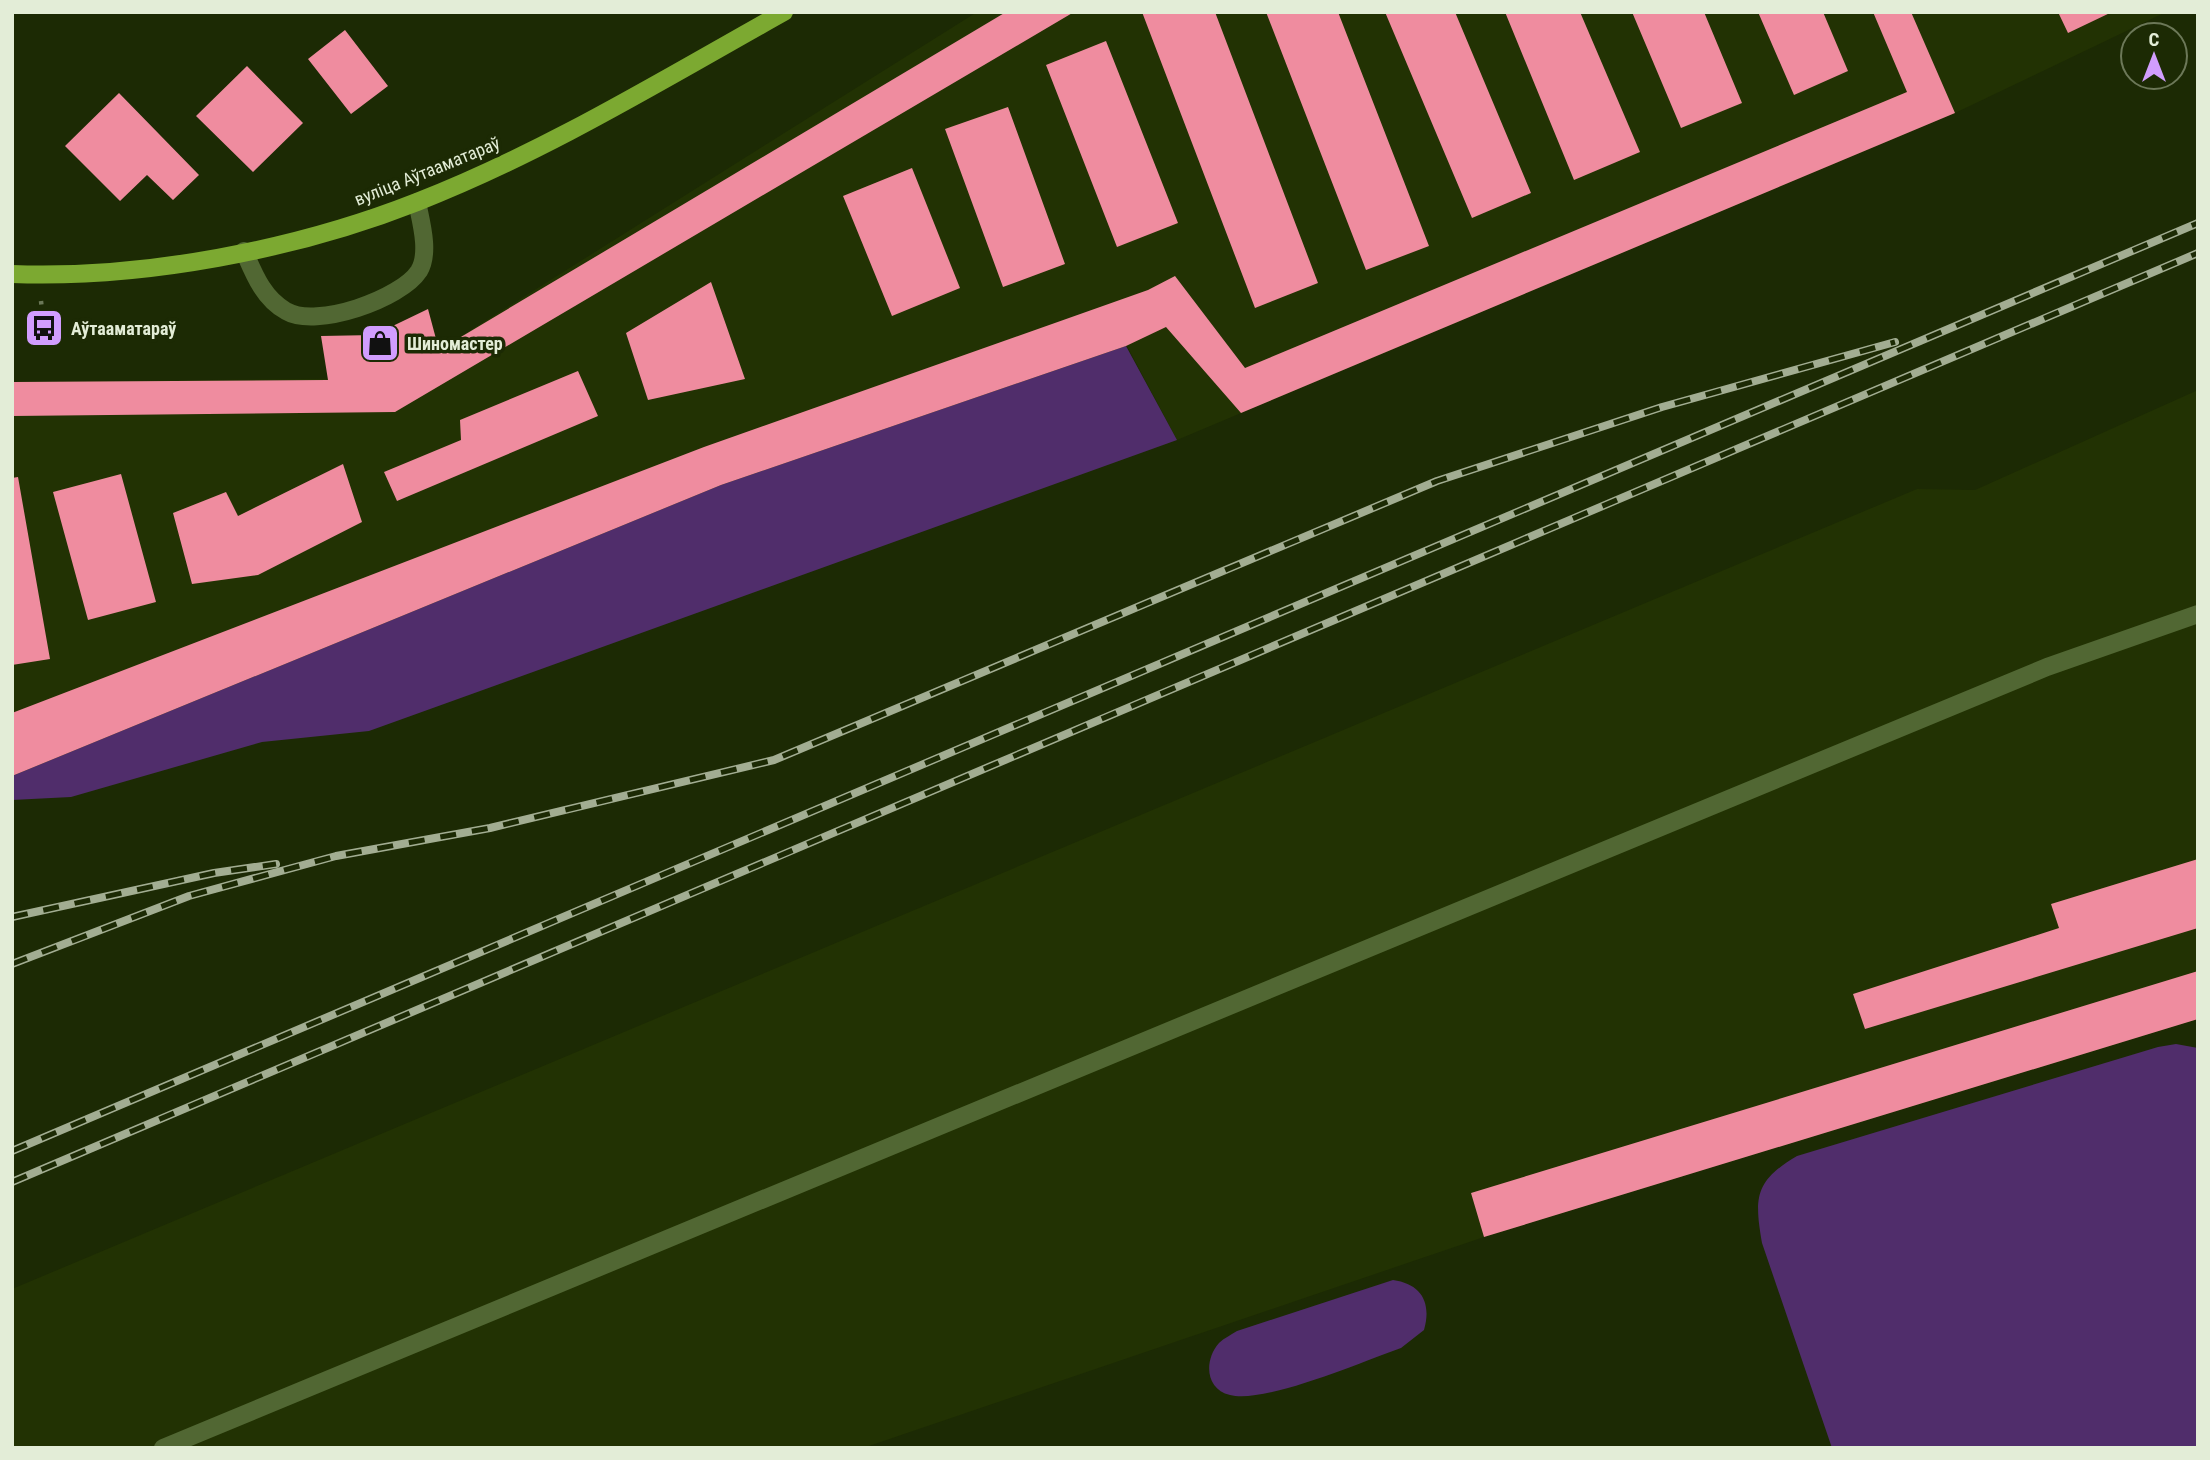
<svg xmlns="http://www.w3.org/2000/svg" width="2210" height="1460" viewBox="0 0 2210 1460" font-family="'Roboto Condensed',sans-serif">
  <rect width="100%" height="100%" fill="#1c2a04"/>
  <path fill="#223203" d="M 977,12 L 2166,12 L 1955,113 L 1177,440 L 1127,346 L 721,485 L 12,776 L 12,382 L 387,378 L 439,350 Z
    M 2198,390 L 2198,1019 L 1484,1237 L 863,1448 L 12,1448 L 12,1289 L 1917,489 L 1975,490 Z"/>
  <path fill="#502d6b" d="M 1126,346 L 1177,440 L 369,731 L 262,742 L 71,797 L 12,800 L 12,776 L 721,485 Z
    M 2176,1044 L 2198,1048 L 2198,1448 L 1832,1448 L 1762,1243 C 1754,1197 1755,1181 1797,1156 L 2158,1047 Z
    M 1393,1280 C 1421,1284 1432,1302 1424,1330 L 1401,1348 C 1364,1361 1265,1404 1230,1395 C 1205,1389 1204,1360 1219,1343 C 1224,1338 1231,1335 1237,1331 Z"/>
  <path fill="#ef8c9f" d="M 1006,12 L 1074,12 L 395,412 L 12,416 L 12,382 L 328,380 L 321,336 L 374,335 L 428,309 L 439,350 Z
    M 1142,12 L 1215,12 L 1318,283 L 1255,308 Z
    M 1266,12 L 1338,12 L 1429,246 L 1366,270 Z
    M 1385,12 L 1455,12 L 1531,193 L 1472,218 Z
    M 1505,12 L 1580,12 L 1640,152 L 1574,180 Z
    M 1632,12 L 1704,12 L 1742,103 L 1681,128 Z
    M 1758,12 L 1823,12 L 1848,71 L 1794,95 Z
    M 1873,12 L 1911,12 L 1955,113 L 1241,413 L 1166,327 L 1126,346 L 721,485 L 12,776 L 12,713 L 704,447 L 1148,290 L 1175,276 L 1245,368 L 1907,92 Z
    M 2058,12 L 2112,12 L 2068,33 Z
    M 345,30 L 388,86 L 351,114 L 308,59 Z
    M 1106,41 L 1178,223 L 1117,247 L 1046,65 Z
    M 247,66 L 303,123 L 253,172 L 196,116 Z
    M 119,93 L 199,175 L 173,200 L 147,175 L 120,201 L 65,146 Z
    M 1008,107 L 1065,264 L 1003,287 L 945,129 Z
    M 912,168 L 960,288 L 892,316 L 843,196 Z
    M 711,282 L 745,379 L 648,400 L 626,333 Z
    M 578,371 L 598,416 L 397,501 L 384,472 L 461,440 L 460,420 Z
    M 343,464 L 362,522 L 258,575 L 192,584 L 173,513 L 226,492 L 238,516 Z
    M 121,474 L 156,602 L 88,620 L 53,492 Z
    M 18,477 L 50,659 L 12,665 L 12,478 Z
    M 2198,859 L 2198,928 L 1865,1029 L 1853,994 L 2059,928 L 2051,904 Z
    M 2198,971 L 2198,1019 L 1484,1237 L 1471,1193 Z"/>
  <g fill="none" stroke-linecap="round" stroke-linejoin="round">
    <path stroke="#6b7858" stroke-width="4.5" stroke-dasharray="3.5 5" stroke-linecap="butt" d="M 41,301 L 44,328"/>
    <path stroke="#516733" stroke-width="18" d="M 244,251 C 254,274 263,298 286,311 C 316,329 401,299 419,271 C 430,253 421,222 417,202
      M 163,1448 L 2047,667 L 2198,614"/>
    <path stroke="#7ca931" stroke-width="18" d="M 12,274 C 143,279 295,250 417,202 C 545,152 664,79 784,12"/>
    <defs>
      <path id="rail" d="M 12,917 L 214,873 L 276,864
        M 12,964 L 189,896 L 336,856 L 490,828 L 774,760 L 1437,481 L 1662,407 L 1895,342
        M 12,1151 L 2198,223
        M 12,1182 L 2198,253"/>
    </defs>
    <use href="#rail" stroke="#a2ad92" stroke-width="8"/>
    <use href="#rail" stroke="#1c2a04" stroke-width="5" stroke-dasharray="16" stroke-linecap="butt"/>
  </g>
  <defs>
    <symbol id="bus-square" viewBox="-11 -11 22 22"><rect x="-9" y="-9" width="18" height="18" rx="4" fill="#d19dfe" stroke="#1c2a04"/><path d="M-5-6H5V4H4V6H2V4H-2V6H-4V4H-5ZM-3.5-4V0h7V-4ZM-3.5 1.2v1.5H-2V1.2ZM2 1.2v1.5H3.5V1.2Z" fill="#111"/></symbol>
    <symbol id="shop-square" viewBox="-11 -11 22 22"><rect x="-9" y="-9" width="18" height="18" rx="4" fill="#d19dfe" stroke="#1c2a04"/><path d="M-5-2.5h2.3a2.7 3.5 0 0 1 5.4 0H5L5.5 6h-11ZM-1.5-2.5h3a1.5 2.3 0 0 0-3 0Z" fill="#111"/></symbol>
  </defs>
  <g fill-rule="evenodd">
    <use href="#bus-square" x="22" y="306" width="44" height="44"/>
    <use href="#shop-square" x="358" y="321" width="44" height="44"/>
  </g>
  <g text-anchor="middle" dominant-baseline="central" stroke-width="7" stroke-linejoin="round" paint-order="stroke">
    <g font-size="18" fill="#e3edd7" stroke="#1c2a04">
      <text transform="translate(427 171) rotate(-22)">вуліца Аўтааматараў</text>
    </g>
    <g font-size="18" font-weight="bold" fill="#e3edd7" stroke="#1c2a04" text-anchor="start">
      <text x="71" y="328">Аўтааматараў</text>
      <text x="407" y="343">Шиномастер</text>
    </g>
  </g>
  <rect width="2210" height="1460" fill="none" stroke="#e3edd7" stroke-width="28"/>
  <g transform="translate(2154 56)"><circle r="33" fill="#1c2a04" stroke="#6c7858" stroke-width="2"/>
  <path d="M0-5L12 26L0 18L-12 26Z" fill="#d19dfe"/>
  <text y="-10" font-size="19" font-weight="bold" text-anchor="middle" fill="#e3edd7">С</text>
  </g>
</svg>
